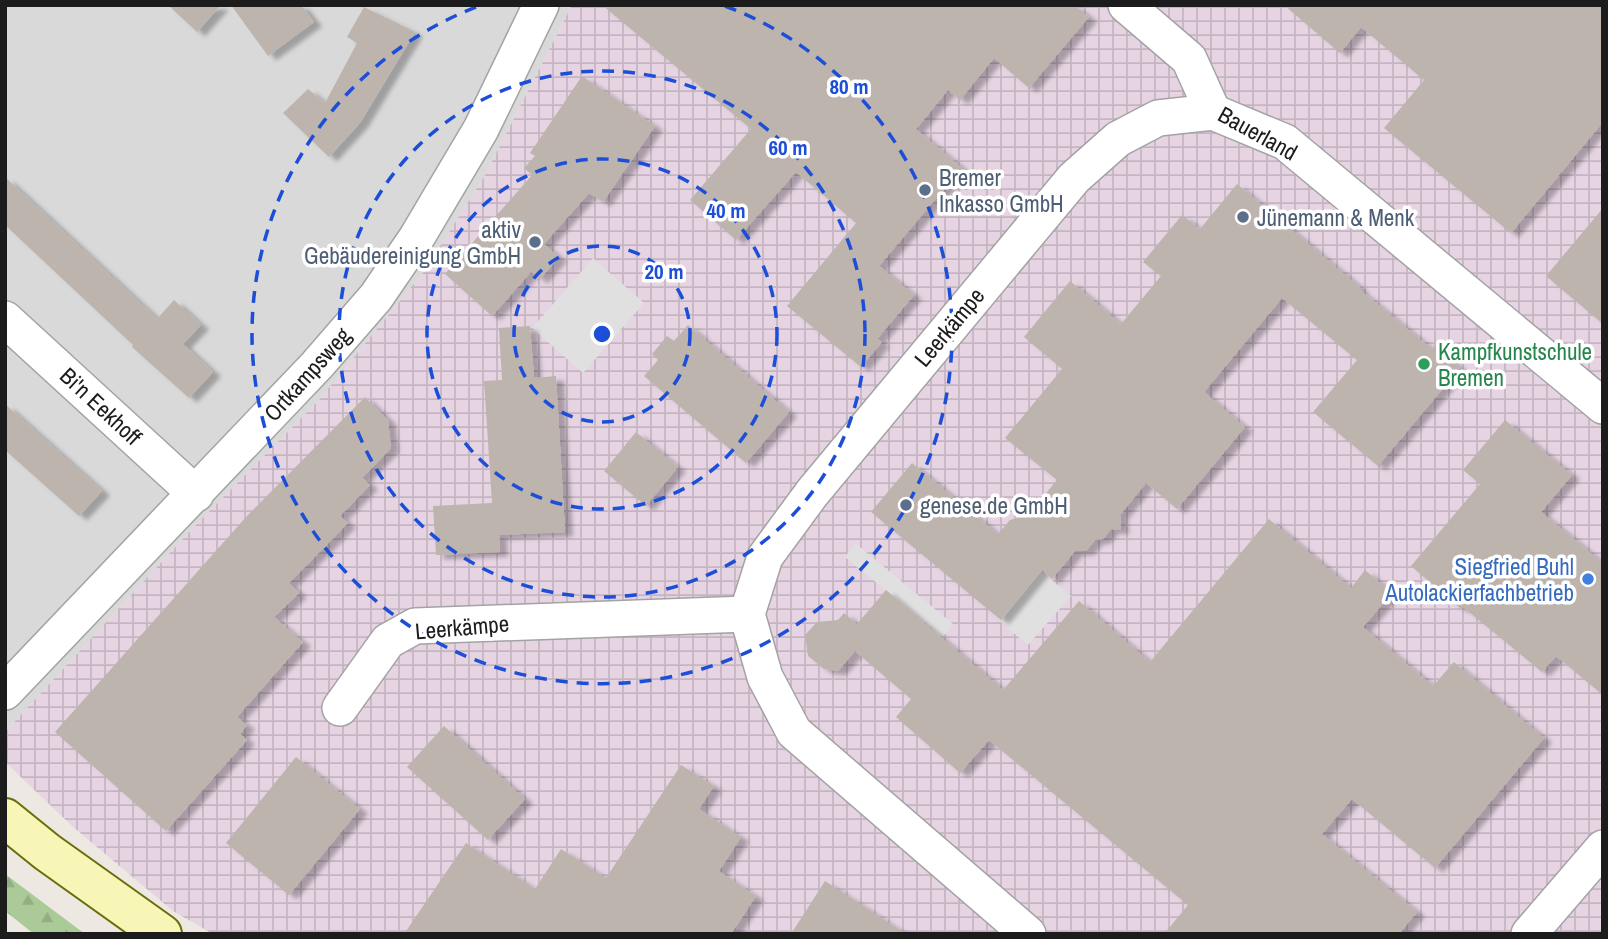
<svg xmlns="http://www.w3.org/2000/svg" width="1608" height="939" viewBox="0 0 1608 939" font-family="'Archivo Narrow',sans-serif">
  <defs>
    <pattern id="industrial-grid" width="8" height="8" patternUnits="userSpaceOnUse" patternTransform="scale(1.75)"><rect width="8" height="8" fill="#e6d4e3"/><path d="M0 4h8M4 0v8" fill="none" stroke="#c5b5c2"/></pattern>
    <pattern id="forest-firs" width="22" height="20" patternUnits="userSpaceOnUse" patternTransform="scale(1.75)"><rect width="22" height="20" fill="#aacb98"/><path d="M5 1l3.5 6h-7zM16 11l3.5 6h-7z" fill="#92ae82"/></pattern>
    <filter id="shadow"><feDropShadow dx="8" dy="4.5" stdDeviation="2" flood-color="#0004"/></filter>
  </defs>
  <rect width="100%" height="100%" fill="#ede9e2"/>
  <path fill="#dad9d9" d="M 5,5 L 572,5 L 484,177 L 425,270 L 318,401 L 191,530 L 5,732 Z"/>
  <path fill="url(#industrial-grid)" d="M 572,5 L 1603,5 L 1603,934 L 213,934 L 173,911 L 72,826 L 5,762 L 5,732 L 191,530 L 318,401 L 425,270 L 484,177 Z"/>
  <path fill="url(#forest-firs)" d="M 5,874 L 85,934 L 34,934 L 5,911 Z"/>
  <path fill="#e0e0e0" d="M 593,258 L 644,303 L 583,373 L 532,328 Z
    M 855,543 L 953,624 L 943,637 L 845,557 Z
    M 1040,570 L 1071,596 L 1028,645 L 997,619 Z"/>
  <path fill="#bdb4ae" filter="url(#shadow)" d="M 168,5 L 221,5 L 197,32 Z
    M 231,5 L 301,5 L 314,22 L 268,56 Z
    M 602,5 L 1074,5 L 1089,17 L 1029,88 L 994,58 L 960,100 L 948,90 L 916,129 L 962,168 L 879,266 L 914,295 L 877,339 L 882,342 L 861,367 L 787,306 L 856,223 L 796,172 L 736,240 L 690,200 L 751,129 Z
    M 1284,5 L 1603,5 L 1603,122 L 1511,233 L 1384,128 L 1424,80 L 1361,27 L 1340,53 Z
    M 364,7 L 415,32 L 360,123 L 329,157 L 283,113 L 308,89 L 325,103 L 357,43 L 347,37 Z
    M 582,76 L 655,126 L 603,202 L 589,193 L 544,244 L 559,257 L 540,279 L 531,272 L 492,316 L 445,274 L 532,175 L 524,168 L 535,156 L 530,153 Z
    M 5,177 L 157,319 L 174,300 L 201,325 L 183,344 L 213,372 L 189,398 L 132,347 L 133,345 L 5,225 Z
    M 1237,184 L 1361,288 L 1359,289 L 1432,349 L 1435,346 L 1460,368 L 1378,466 L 1313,412 L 1357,360 L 1282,298 L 1204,392 L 1245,427 L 1177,509 L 1146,483 L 1120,515 L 1121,530 L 1111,529 L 1103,539 L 1095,540 L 1086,551 L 1075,551 L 1052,579 L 1042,570 L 1001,620 L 871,512 L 912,463 L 998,534 L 1010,520 L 1028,515 L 1057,480 L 1005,438 L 1062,369 L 1024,337 L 1070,281 L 1121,324 L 1161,276 L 1143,262 L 1182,215 L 1200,229 Z
    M 1603,208 L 1603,324 L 1546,276 Z
    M 688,325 L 789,412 L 746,463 L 644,376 L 658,360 L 652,354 L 667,336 L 674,341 Z
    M 530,326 L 534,378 L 556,376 L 565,532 L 499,535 L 500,552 L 436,555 L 433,506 L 492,503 L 484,381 L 502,380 L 499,328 Z
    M 365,397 L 388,420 L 391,448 L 362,478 L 370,485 L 340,516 L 348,523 L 289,583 L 299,593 L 274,617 L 303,642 L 237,717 L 247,725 L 240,734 L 247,740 L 166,831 L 55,732 L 246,517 Z
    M 5,404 L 102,491 L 79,516 L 5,450 Z
    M 1505,420 L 1572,475 L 1541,512 L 1603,563 L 1603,695 L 1556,656 L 1542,672 L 1463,607 L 1461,609 L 1411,566 L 1480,484 L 1463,470 Z
    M 636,432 L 678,467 L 646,506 L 604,471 Z
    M 1269,519 L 1351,588 L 1365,570 L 1392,593 L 1363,627 L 1433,686 L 1454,662 L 1544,738 L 1435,868 L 1352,799 L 1322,834 L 1417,912 L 1399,934 L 1164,934 L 1188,905 L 989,740 L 960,773 L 896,717 L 911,699 L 855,651 L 838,671 L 824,669 L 808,656 L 805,635 L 817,622 L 838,620 L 844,613 L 857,624 L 886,590 L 1003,690 L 1079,601 L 1150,662 Z
    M 444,726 L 525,799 L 488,840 L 407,767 Z
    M 296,757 L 360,809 L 289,895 L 226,843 Z
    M 681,765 L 714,786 L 699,809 L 741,837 L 719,871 L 756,896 L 731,934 L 404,934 L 466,843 L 535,889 L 561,849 L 606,878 Z
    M 825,881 L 906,934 L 791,934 Z"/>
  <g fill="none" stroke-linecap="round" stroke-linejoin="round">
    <defs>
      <path id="street" d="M 1126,5 L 1189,59 L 1213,112 L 1285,142 L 1603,406
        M 5,319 L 196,494
        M 5,692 L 317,365 L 376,297 L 417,237 L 481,129 L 541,5
        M 340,708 L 388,641 L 415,626 L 747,614
        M 1028,934 L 794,732 L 765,677 L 747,614 L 765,557 L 812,493 L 1074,178 L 1118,139 L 1158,118 L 1213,112
        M 1529,934 L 1603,848"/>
      <path id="secondary" d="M 5,818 L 47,852 L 162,934"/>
    </defs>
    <use href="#street" stroke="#a3a3a3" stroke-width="38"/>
    <use href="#secondary" stroke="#686d09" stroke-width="42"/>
    <use href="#street" stroke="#fff" stroke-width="35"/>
    <use href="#secondary" stroke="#f7f6b6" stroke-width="38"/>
  </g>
  <g fill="none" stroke="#1d4ed8" stroke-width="3.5" stroke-dasharray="12 9">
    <circle cx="602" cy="334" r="88"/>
    <circle cx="602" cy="334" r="175"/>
    <circle cx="602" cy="334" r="263"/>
    <path d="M725 6A350 350 0 1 1 479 6"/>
  </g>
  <g fill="#5c6f8a" stroke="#fff" stroke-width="2.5">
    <circle cx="925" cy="190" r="7"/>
    <circle cx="1243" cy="217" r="7"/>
    <circle cx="535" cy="242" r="7"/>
    <circle cx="906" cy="505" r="7"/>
  </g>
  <circle fill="#2e9e5b" stroke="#fff" stroke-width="2.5" cx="1424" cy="364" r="7"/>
  <circle fill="#3f7fe0" stroke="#fff" stroke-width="2.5" cx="1588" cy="579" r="7"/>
  <g text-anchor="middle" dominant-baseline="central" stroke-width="7" stroke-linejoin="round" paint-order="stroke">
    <g font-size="23" fill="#1c1c1c" stroke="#fff">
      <text transform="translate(1258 133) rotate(29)">Bauerland</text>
      <text transform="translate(949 327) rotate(-50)">Leerkämpe</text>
      <text transform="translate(307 374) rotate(-48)">Ortkampsweg</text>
      <text transform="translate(101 406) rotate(43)">Bi'n Eekhoff</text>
      <text transform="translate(462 627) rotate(-5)">Leerkämpe</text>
    </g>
    <g font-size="23" fill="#4e5e75" stroke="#fff" text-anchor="start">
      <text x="939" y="177">Bremer<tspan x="939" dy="26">Inkasso GmbH</tspan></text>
      <text x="1257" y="217">Jünemann &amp; Menk</text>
      <text x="521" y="229" text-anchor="end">aktiv<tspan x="521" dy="26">Gebäudereinigung GmbH</tspan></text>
      <text x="920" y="505">genese.de GmbH</text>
    </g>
    <g font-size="23" fill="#27864d" stroke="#fff" text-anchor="start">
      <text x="1438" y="351">Kampfkunstschule<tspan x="1438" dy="26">Bremen</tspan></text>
    </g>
    <g font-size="23" fill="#366cbe" stroke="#fff" text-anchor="end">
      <text x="1574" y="566">Siegfried Buhl<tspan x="1574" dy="26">Autolackierfachbetrieb</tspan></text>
    </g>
  </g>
  <circle cx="602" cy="334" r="10" fill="#1d4ed8" stroke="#fff" stroke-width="3.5"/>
  <g font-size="21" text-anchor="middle" font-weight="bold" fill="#1d4ed8" stroke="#fff" stroke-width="7" stroke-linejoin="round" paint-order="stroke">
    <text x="849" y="94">80 m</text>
    <text x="788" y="155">60 m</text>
    <text x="726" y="218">40 m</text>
    <text x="664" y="279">20 m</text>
  </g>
  <rect width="1608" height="939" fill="none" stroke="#1c1c1c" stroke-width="14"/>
</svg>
